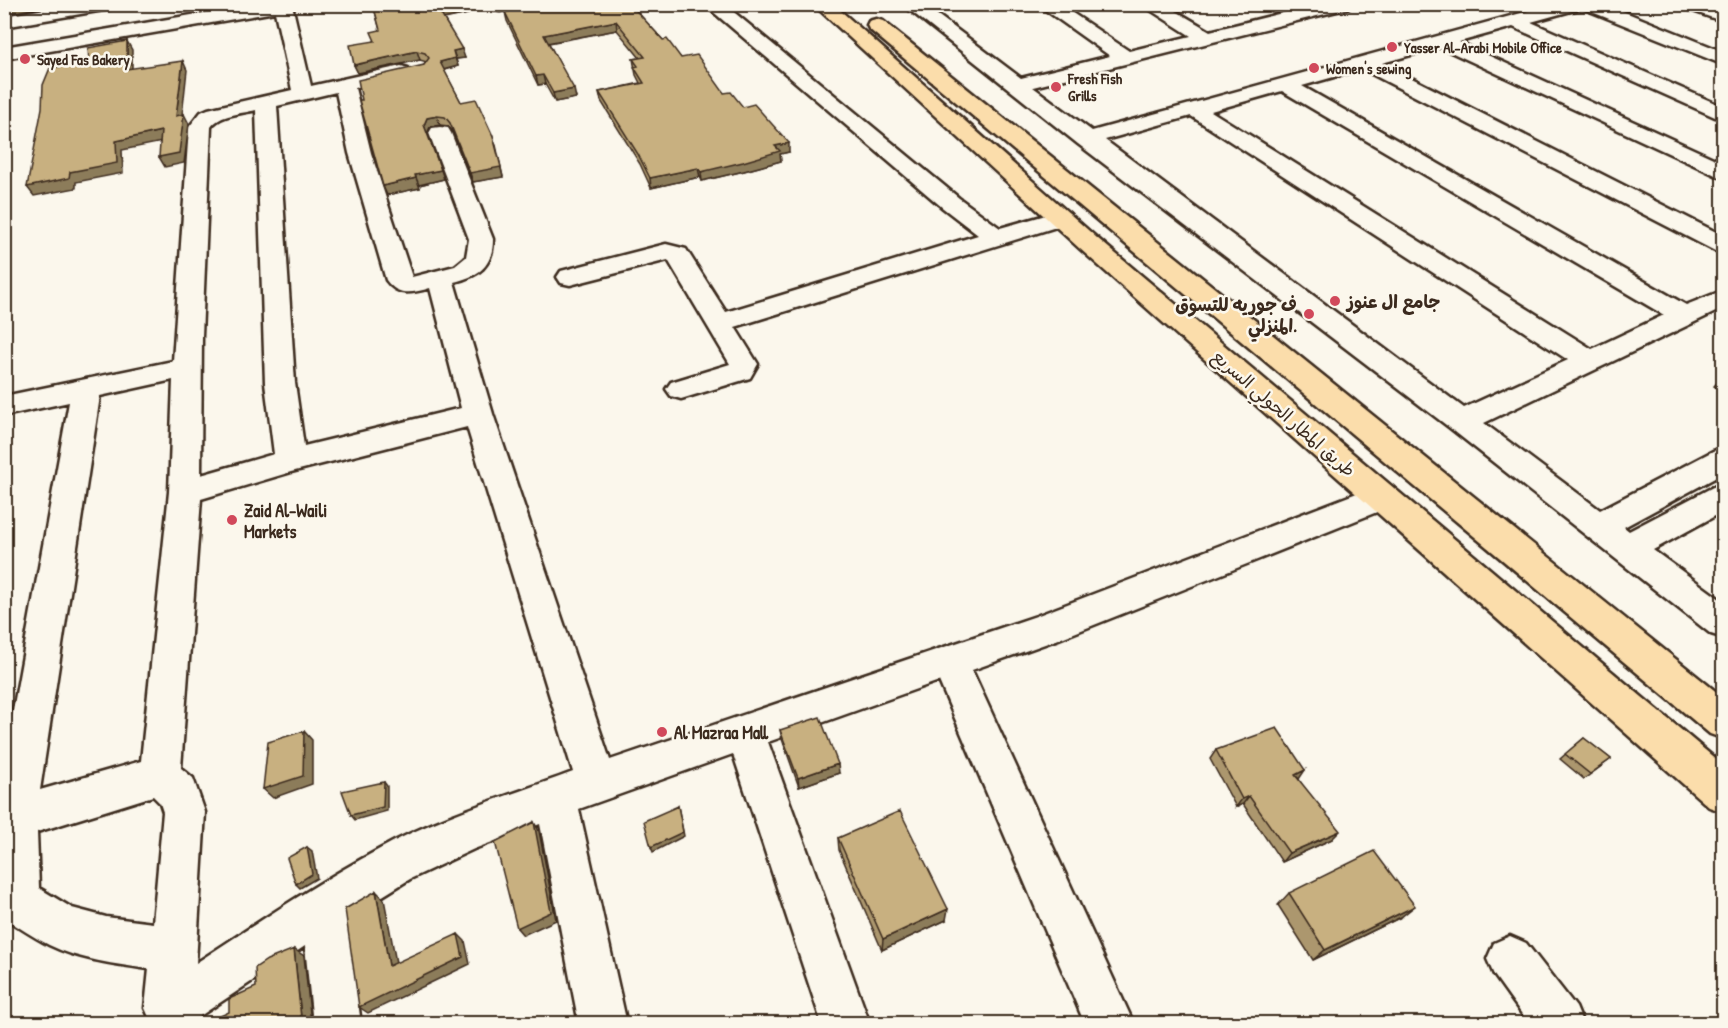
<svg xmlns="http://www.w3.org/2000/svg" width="1728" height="1028" viewBox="0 0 1728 1028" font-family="'Patrick Hand','Playpen Sans Arabic',sans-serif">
  <rect width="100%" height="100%" fill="#fbf7ec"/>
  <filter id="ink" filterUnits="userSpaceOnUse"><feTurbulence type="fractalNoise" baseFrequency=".0167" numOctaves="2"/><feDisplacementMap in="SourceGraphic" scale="12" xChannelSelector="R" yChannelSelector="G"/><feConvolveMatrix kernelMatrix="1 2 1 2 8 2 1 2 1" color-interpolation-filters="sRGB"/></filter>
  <g filter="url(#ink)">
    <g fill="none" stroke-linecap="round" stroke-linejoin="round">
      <defs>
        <path id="minor" d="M 75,4 L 119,4 L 110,9 L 4,27 L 4,16 Z
          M 256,4 L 300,4 L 293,9 L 311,86 L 401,66 L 408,68 L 411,72 L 408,76 L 355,88 L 371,153 L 412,277 L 455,266 L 466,257 L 469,239 L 429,133 L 432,128 L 440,127 L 448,128 L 451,133 L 493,239 C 493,266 479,276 454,282 L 493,414 L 610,760 L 1036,616 L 1370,488 L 1381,485 L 1392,488 L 1397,497 L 1392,506 L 1059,639 L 972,670 L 1134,1024 L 1085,1024 L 939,681 L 768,742 L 870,1024 L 822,1024 L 733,754 L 579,809 L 627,1024 L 579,1024 L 540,824 L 474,849 L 410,879 L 347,918 L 361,1024 L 313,1024 L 305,946 L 188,1024 L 152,1024 L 145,1008 L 149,969 C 115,964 80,960 49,945 C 33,937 19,927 4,918 L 4,760 L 69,402 L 4,416 L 4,396 L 173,361 L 189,127 L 201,112 L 208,109 L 292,90 L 275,12 L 4,59 L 4,47 ZM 336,92 L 349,153 L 386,280 C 398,297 412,293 430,288 L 461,408 L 304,446 L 295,383 L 277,106 ZM 256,110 L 265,383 L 274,454 L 201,475 L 202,336 L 211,127 C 220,114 241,114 256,110 ZM 173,380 L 169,492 L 141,761 L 40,790 L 100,396 ZM 467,427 L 573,772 C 508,796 439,816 378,850 C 315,884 256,924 196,963 L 205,812 L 193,778 L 181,768 L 201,499 L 291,472 ZM 153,796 L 160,803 L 163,812 L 153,923 L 106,917 L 72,908 L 39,888 L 37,832 Z
          M 492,4 L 516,4 L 513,8 L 500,11 L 494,10 Z
          M 704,4 L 724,4 L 959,198 L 1000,228 L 1060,211 L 1069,213 L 1072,218 L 1069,223 L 735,327 L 758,364 L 750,378 L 681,399 L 671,396 L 666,389 L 671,382 L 730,364 L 668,260 L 570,285 L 561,283 L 557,277 L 561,271 L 666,244 L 686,249 L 726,312 L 978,235 L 943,208 Z
          M 902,4 L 923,4 L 1021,78 L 1110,56 L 1037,4 L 1059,4 L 1129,51 L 1191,36 L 1141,4 L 1164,4 L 1210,31 L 1319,4 L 1352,4 L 1349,8 L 1033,87 L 1092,131 L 1554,4 L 1605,4 L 1724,52 L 1724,65 L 1582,8 L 1531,22 L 1724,107 L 1724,121 L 1513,27 L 1459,42 L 1724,163 L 1724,179 L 1440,47 L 1382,63 L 1724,236 L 1724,253 L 1715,251 L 1362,69 L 1302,86 L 1686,305 L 1724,290 L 1724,308 L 1484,423 L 1600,510 L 1713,451 L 1724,448 L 1724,473 L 1624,527 L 1629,531 L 1713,487 L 1724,484 L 1724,511 L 1653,550 L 1724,602 L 1724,638 L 1711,634 L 1450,428 L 1078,144 ZM 1282,91 L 1664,315 L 1592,349 L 1211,111 ZM 1191,116 L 1568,360 L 1464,408 L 1105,140 Z
          M 1681,4 L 1708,4 L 1724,11 L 1724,22 L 1684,8 Z
          M 1510,936 L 1526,943 L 1576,1007 L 1583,1024 L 1529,1024 L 1494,975 L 1487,959 L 1494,943 Z"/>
        <path id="highway" d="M 813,4 L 833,4 L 1097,238 L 1724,766 L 1724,812 L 1709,807 L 1079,248 Z
          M 876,19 L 883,21 L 1724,698 L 1724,739 L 1710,734 L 869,29 L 867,25 L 869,21 Z"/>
      </defs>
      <use href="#minor" stroke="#3b2a1e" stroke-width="5"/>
      <use href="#highway" stroke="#3b2a1e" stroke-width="5"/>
      <use href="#minor" fill="#fbf7ec" fill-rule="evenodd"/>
      <use href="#highway" fill="#fbddab" fill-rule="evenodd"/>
    </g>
    <path fill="#ac976e" stroke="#3b2a1e" stroke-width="1.5" d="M 373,4 L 468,14 L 444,19 L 465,58 L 456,59 L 458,66 L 444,70 L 461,102 L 496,145 L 503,177 L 473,182 L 453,132 L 448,126 L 440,125 L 430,127 L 427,134 L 444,179 L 419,185 L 420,188 L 387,195 L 383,186 L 362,100 L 424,65 L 427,62 L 420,60 L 358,73 L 354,65 L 374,41 L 380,30 Z
      M 518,4 L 630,4 L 663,40 L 681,58 L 724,93 L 743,107 L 789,152 L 780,154 L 781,161 L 744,171 L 702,181 L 700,177 L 651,188 L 640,164 L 601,101 L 599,92 L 640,83 L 636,75 L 633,59 L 640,58 L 617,30 L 549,43 L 576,98 L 555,102 L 545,84 L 538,85 L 507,21 L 505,12 L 521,9 Z
      M 1724,364 L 1724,375 L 1718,371 Z
      M 1724,375 L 1724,392 L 1714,386 Z
      M 780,730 L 839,773 L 799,787 L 782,739 Z
      M 1584,738 L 1611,759 L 1584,779 L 1560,759 Z
      M 1216,750 L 1299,779 L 1332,839 L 1282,862 L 1243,804 L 1236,807 L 1210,759 Z
      M 838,838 L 946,920 L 882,950 L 839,850 Z
      M 1289,893 L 1401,917 L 1313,960 L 1278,905 Z"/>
    <path fill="#8c7b5a" stroke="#3b2a1e" stroke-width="1.5" d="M 10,4 L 60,4 L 4,14 L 4,5 Z
      M 466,6 L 468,14 L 442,19 L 439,11 Z
      M 616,21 L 617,30 L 547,43 L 544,35 Z
      M 127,41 L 132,50 L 132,79 L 127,69 Z
      M 462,49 L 465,58 L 456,59 L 453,51 Z
      M 417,51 L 420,60 L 358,73 L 354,65 Z
      M 455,58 L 458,66 L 443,70 L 440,62 Z
      M 183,61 L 187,70 L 181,125 L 176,116 Z
      M 543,75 L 545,84 L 538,85 L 536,76 Z
      M 574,89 L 576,98 L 555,102 L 553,93 Z
      M 184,114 L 189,124 L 184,163 L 165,167 L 159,157 Z
      M 437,116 L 440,125 L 430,127 L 427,134 L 424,125 L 427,118 Z
      M 161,131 L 167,141 L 122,150 L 123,173 L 76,182 L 76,188 L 34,196 L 27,187 L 116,141 Z
      M 493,136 L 503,177 L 473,182 L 470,173 Z
      M 789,143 L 789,152 L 780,154 L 781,161 L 744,171 L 702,181 L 701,172 L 775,146 Z
      M 698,168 L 700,177 L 651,188 L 650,178 Z
      M 441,170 L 444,179 L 419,185 L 415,175 Z
      M 416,178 L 420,188 L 387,195 L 383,186 Z
      M 304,731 L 312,740 L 312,784 L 273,798 L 263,789 Z
      M 838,764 L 839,773 L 799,787 L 798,778 Z
      M 1305,770 L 1299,779 L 1295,775 Z
      M 384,782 L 387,786 L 387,811 L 355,820 L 351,815 Z
      M 1249,796 L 1243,804 L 1236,807 L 1242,799 Z
      M 678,806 L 684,836 L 653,852 L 651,847 Z
      M 534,822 L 539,831 L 556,920 L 523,935 L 517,928 Z
      M 1340,831 L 1332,839 L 1282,862 L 1289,853 Z
      M 307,847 L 312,851 L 317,878 L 300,888 L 296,884 Z
      M 376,891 L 384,899 L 398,973 L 389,966 Z
      M 1415,906 L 1401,917 L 1313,960 L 1325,950 Z
      M 948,909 L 946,920 L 882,950 L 883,939 Z
      M 458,934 L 465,941 L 470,964 L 368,1013 L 359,1007 Z
      M 294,949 L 304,956 L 311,1023 L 301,1018 Z"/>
    <path fill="#c8b080" stroke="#3b2a1e" stroke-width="1.5" d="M 373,4 L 465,4 L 466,6 L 439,11 L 462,49 L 453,51 L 455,58 L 440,62 L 461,102 L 476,99 L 493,136 L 501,167 L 470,173 L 450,123 L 445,117 L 437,116 L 427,118 L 424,125 L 441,170 L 415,175 L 416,178 L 383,186 L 359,100 L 362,100 L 358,80 L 424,65 L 429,58 L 425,53 L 417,51 L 354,65 L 350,45 L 375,41 L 371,32 L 380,30 Z
      M 522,4 L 630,4 L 663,40 L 667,39 L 681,58 L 697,55 L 724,93 L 731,92 L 743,107 L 754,104 L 789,143 L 775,146 L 780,151 L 743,162 L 701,172 L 698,168 L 650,178 L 638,154 L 599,92 L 644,83 L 634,67 L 638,66 L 633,59 L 645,57 L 616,21 L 544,35 L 574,89 L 553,93 L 543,75 L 536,76 L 505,12 L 525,9 Z
      M 127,41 L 127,69 L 183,61 L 176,116 L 184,114 L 179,153 L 159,157 L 161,131 L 116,141 L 117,163 L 70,172 L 69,178 L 27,187 L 42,108 L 43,85 L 50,68 L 89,62 L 88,48 Z
      M 820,717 L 838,764 L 798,778 L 780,730 Z
      M 1277,728 L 1305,770 L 1295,775 L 1340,831 L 1289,853 L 1249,796 L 1242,799 L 1216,750 Z
      M 304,731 L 303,776 L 263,789 L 268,742 Z
      M 1584,738 L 1611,759 L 1590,774 L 1565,754 Z
      M 384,782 L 383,807 L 351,815 L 342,791 Z
      M 678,806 L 683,832 L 651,847 L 644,821 Z
      M 900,811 L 948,909 L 883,939 L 838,838 Z
      M 534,822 L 551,912 L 517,928 L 495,842 Z
      M 307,847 L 312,874 L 296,884 L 287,858 Z
      M 1374,851 L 1415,906 L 1325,950 L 1289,893 Z
      M 376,891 L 389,966 L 458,934 L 463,957 L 359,1007 L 345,909 Z
      M 294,949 L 301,1018 L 318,1020 L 318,1023 L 210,1023 L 210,1021 L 229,1012 L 229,999 L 256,987 L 255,968 L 267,960 Z"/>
  </g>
  <g fill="#d1495b" stroke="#fbf7ec" stroke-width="2">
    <circle cx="1392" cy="47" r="6"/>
    <circle cx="25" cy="59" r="6"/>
    <circle cx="1314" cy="68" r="6"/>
    <circle cx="1056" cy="87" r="6"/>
    <circle cx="1335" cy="301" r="6"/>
    <circle cx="1309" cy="314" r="6"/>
    <circle cx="232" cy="520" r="6"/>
    <circle cx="662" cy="732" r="6"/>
  </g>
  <g text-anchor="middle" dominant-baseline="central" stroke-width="5" stroke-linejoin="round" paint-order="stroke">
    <g font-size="15" font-weight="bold" fill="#3b2a1e" stroke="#fbf7ec" text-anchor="start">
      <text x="1404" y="47">Yasser Al-Arabi Mobile Office</text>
      <text x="37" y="59">Sayed Fas Bakery</text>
      <text x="1326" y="68">Women's sewing</text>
      <text x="1068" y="78">Fresh Fish<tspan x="1068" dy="17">Grills</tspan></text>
    </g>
    <g font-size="18" font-weight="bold" fill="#3b2a1e" stroke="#fbf7ec" text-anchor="start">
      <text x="1347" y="301">جامع ال عنوز</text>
      <text x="1297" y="304" text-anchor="end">ف جوريه للتسوق<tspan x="1297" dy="21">المنزلي.</tspan></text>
      <text x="244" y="510">Zaid Al-Waili<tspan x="244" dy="21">Markets</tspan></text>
      <text x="674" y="732">Al Mazraa Mall</text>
    </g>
    <g font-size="18" fill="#3b2a1e" stroke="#fbf7ec">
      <text transform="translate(1284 413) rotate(41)">طريق المطار الحولي السريع</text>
    </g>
  </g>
  <rect width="1728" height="1028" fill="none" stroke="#fbf7ec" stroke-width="24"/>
  <rect x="12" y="12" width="1704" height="1004" fill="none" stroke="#3b2a1e" stroke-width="2" filter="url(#ink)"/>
</svg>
